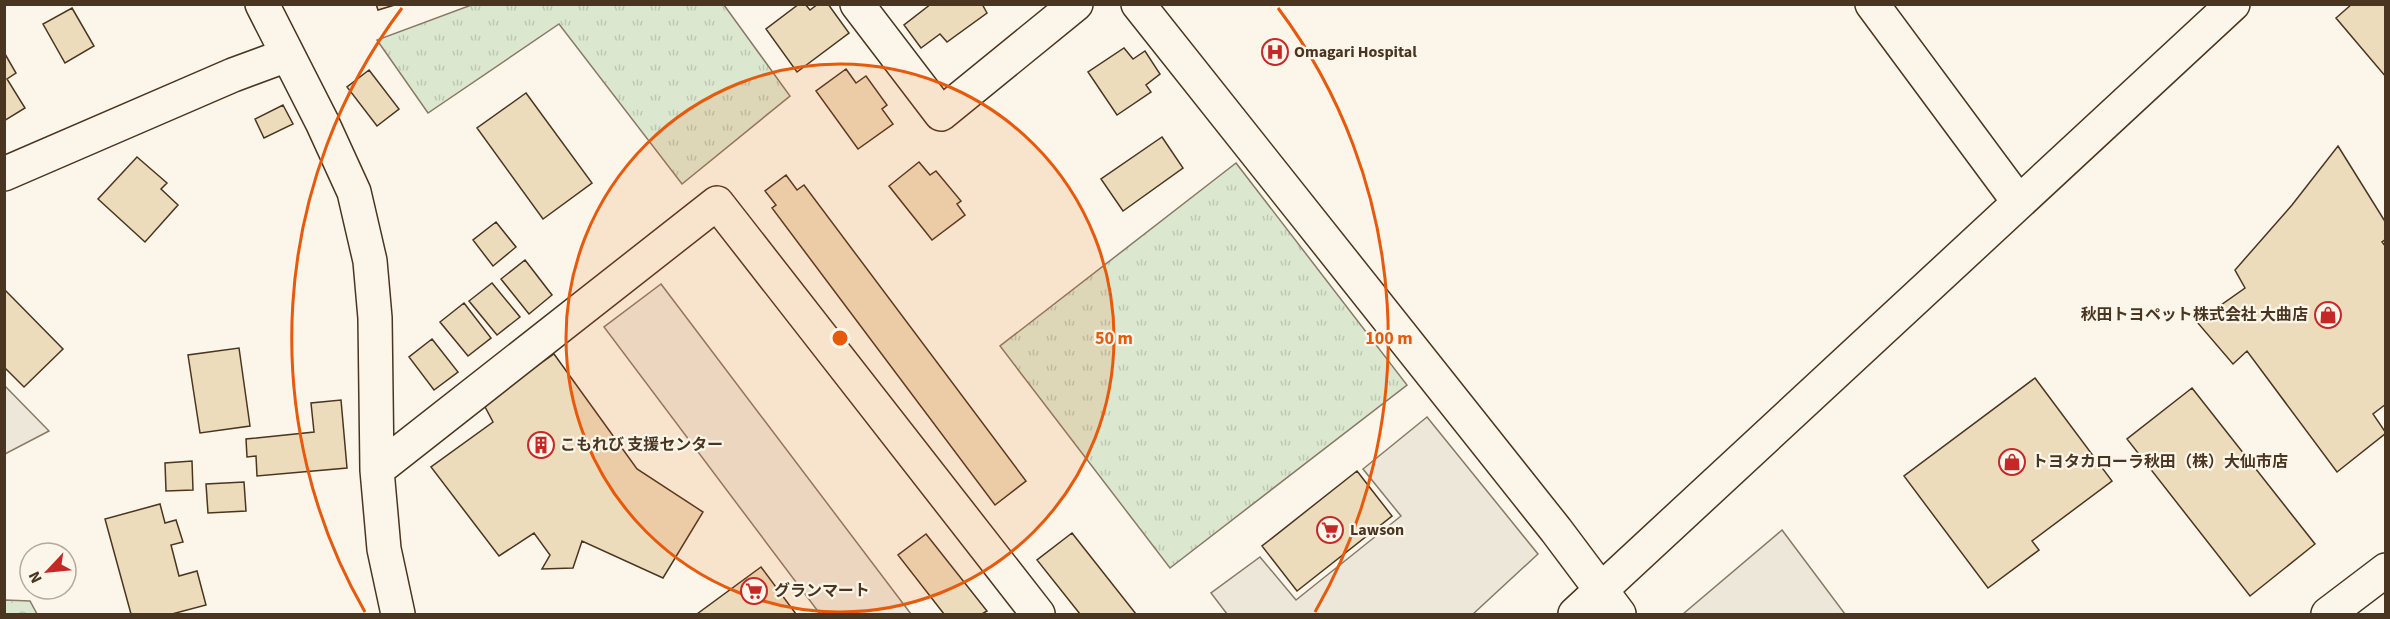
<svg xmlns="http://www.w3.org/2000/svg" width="2390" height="619" viewBox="0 0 2390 619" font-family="'Source Sans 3','Noto Sans JP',sans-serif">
  <defs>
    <pattern id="grass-tufts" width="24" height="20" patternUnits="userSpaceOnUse" patternTransform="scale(1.5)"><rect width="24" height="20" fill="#dce7d0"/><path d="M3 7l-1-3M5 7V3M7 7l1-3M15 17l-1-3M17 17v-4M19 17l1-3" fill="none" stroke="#bec7b2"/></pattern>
    <pattern id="forest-crowns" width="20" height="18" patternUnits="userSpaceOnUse" patternTransform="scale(1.5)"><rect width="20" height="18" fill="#dce7d0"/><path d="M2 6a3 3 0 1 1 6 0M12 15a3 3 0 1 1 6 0" fill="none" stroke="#bec7b2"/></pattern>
  </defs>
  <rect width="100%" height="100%" fill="#fbf6e9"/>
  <path fill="url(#grass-tufts)" stroke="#887966" stroke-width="1.5" d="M 474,4 L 724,5 L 790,96 L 682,184 L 559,24 L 428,113 L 377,40 Z
    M 1236,163 L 1407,385 L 1170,568 L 1000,346 Z"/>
  <path fill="url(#forest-crowns)" stroke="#887966" stroke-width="1.5" d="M 5,600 L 30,601 L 37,614 L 5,614 Z"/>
  <path fill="#ede7d9" stroke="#887966" stroke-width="1.5" d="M 661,284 L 911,614 L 820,614 L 604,327 Z
    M 4,385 L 49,431 L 5,454 L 4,454 Z
    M 1427,417 L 1538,554 L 1473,614 L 1227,614 L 1211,593 L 1260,557 L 1296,600 L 1401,516 L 1363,469 Z
    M 1782,530 L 1845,614 L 1683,614 Z"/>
  <path fill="#ecdcbc" stroke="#4a3520" stroke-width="1.5" d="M 376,4 L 398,4 L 378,10 Z
    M 799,4 L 805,4 L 810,10 L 818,4 L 828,4 L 849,33 L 797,72 L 766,29 Z
    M 931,4 L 982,4 L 987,13 L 947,42 L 940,34 L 921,48 L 904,25 Z
    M 2352,4 L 2386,4 L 2386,77 L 2336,18 Z
    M 72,8 L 94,46 L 65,63 L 43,24 Z
    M 1124,48 L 1133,59 L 1145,51 L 1160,74 L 1146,85 L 1151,92 L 1117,115 L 1088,72 Z
    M 5,54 L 16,73 L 7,79 L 25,108 L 4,121 Z
    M 846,69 L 856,83 L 866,76 L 887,105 L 882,109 L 893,124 L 858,149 L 816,91 Z
    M 369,70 L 399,109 L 377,126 L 347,87 Z
    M 526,93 L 592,183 L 543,219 L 477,128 Z
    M 283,105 L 293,124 L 264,138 L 255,119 Z
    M 1162,137 L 1183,168 L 1123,211 L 1101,179 Z
    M 2338,146 L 2386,223 L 2386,239 L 2382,242 L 2386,247 L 2386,404 L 2373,414 L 2386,433 L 2337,472 L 2247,351 L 2233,364 L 2197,322 L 2245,288 L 2235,270 L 2292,205 Z
    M 137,157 L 167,183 L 161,189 L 178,205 L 145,242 L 98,199 Z
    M 919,162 L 930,175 L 936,171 L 961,201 L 957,204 L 965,215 L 932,240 L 889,186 Z
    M 786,175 L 797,190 L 804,185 L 1026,481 L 995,505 L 772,208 L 776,205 L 765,191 Z
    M 496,222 L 516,247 L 493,266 L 473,240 Z
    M 525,260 L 552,295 L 529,314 L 501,279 Z
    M 492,283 L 520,317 L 497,335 L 469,301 Z
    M 4,289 L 63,349 L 24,387 L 4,367 Z
    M 464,303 L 491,338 L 468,356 L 440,322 Z
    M 432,339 L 458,372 L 434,390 L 409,357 Z
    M 239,348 L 250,426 L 200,433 L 188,355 Z
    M 554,354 L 637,469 L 703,512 L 663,578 L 582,541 L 573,568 L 542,569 L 550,555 L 534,533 L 499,556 L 431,467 L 493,422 L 483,403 Z
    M 2035,378 L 2112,481 L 2032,541 L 2039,550 L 1988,588 L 1904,476 Z
    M 2192,388 L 2315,544 L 2250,596 L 2127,439 Z
    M 341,400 L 347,468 L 257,476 L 256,456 L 247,457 L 246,439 L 314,432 L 311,403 Z
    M 192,461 L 193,490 L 166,491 L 165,463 Z
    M 1357,471 L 1392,516 L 1297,591 L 1262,546 Z
    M 244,482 L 246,511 L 208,513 L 206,484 Z
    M 160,504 L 165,523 L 176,520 L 183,542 L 171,545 L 179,576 L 197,571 L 206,605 L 172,614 L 131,614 L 105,519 Z
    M 1072,533 L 1136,614 L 1080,614 L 1037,560 Z
    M 926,534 L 987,611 L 982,614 L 944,614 L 898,555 Z
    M 761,567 L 796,614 L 697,614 Z"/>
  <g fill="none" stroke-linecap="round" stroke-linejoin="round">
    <defs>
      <path id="minor" d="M 262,4 L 322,122 L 354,192 L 370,261 L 375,318 L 377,470 L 384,549 L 398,614
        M 857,4 L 941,114 L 1076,4
        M 1138,4 L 1556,530 L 1619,614
        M 1872,4 L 2018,201
        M 4,174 L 233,75 L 287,55
        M 377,470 L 717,203 L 1038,614"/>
      <path id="tertiary" d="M 1575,614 L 2233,4"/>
      <path id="primary" d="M 2328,614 L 2386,570"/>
    </defs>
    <use href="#minor" stroke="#4a3520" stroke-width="36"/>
    <use href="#tertiary" stroke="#4a3520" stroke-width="36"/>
    <use href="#primary" stroke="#4a3520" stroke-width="36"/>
    <use href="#minor" stroke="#fbf6e9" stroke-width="33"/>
    <use href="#tertiary" stroke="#fbf6e9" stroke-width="33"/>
    <use href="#primary" stroke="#fbf6e9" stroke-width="33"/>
  </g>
  <circle cx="840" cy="338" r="274" fill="#e8590c" fill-opacity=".12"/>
  <g fill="none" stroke="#e8590c" stroke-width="3">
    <circle cx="840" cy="338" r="274"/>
    <path d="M365 612A549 549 0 0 1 402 8M1278 8A549 549 0 0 1 1315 612"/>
  </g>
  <defs>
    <symbol id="hospital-ring" viewBox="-11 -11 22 22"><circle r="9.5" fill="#fbf6e9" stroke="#c62828" stroke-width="1.5"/><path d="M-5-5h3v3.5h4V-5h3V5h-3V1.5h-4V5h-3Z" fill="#c62828"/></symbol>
    <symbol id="shop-ring" viewBox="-11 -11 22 22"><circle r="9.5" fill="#fbf6e9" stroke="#c62828" stroke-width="1.5"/><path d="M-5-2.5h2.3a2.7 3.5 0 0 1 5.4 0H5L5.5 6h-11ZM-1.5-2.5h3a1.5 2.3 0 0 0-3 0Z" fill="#c62828"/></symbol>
    <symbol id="building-ring" viewBox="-11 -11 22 22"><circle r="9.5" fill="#fbf6e9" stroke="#c62828" stroke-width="1.5"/><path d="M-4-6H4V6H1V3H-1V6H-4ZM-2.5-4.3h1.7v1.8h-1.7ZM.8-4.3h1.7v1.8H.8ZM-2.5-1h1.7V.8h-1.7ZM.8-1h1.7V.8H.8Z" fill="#c62828"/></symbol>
    <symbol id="supermarket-ring" viewBox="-11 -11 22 22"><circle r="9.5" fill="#fbf6e9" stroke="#c62828" stroke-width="1.5"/><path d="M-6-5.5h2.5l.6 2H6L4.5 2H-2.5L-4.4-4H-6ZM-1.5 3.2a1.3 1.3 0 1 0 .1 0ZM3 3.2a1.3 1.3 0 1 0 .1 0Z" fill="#c62828"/></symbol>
  </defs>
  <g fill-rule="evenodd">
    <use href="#hospital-ring" x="1260" y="37" width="30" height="30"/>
    <use href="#shop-ring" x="2313" y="300" width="30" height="30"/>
    <use href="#building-ring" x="526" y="430" width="30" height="30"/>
    <use href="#shop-ring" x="1997" y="447" width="30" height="30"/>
    <use href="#supermarket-ring" x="1315" y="515" width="30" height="30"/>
    <use href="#supermarket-ring" x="739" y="576" width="30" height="30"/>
  </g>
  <g text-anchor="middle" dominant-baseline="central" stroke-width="4.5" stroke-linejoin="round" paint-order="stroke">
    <g font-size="16" font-weight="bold" fill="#4a3520" stroke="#fbf6e9" text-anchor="start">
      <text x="1294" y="52">Omagari Hospital</text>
      <text x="2308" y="315" text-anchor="end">秋田トヨペット株式会社 大曲店</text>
      <text x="560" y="445">こもれび 支援センター</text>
      <text x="2032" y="462">トヨタカローラ秋田（株）大仙市店</text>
      <text x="1350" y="530">Lawson</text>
      <text x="774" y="591">グランマート</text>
    </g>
  </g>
  <circle cx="840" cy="338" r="9" fill="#e8590c" stroke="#fbf6e9" stroke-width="3"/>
  <g font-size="18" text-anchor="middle" font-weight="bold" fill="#e8590c" stroke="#fbf6e9" stroke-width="4.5" stroke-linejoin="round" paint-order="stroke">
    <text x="1114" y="344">50 m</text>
    <text x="1389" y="344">100 m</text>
  </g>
  <rect width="2390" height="619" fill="none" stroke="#4a3520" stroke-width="12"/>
  <g transform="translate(48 571) rotate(244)"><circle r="28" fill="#fbf6e9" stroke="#b4a999" stroke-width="1.5"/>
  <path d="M0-4.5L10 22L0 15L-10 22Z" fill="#c62828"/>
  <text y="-9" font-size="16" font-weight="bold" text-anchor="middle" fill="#4a3520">N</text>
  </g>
</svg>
